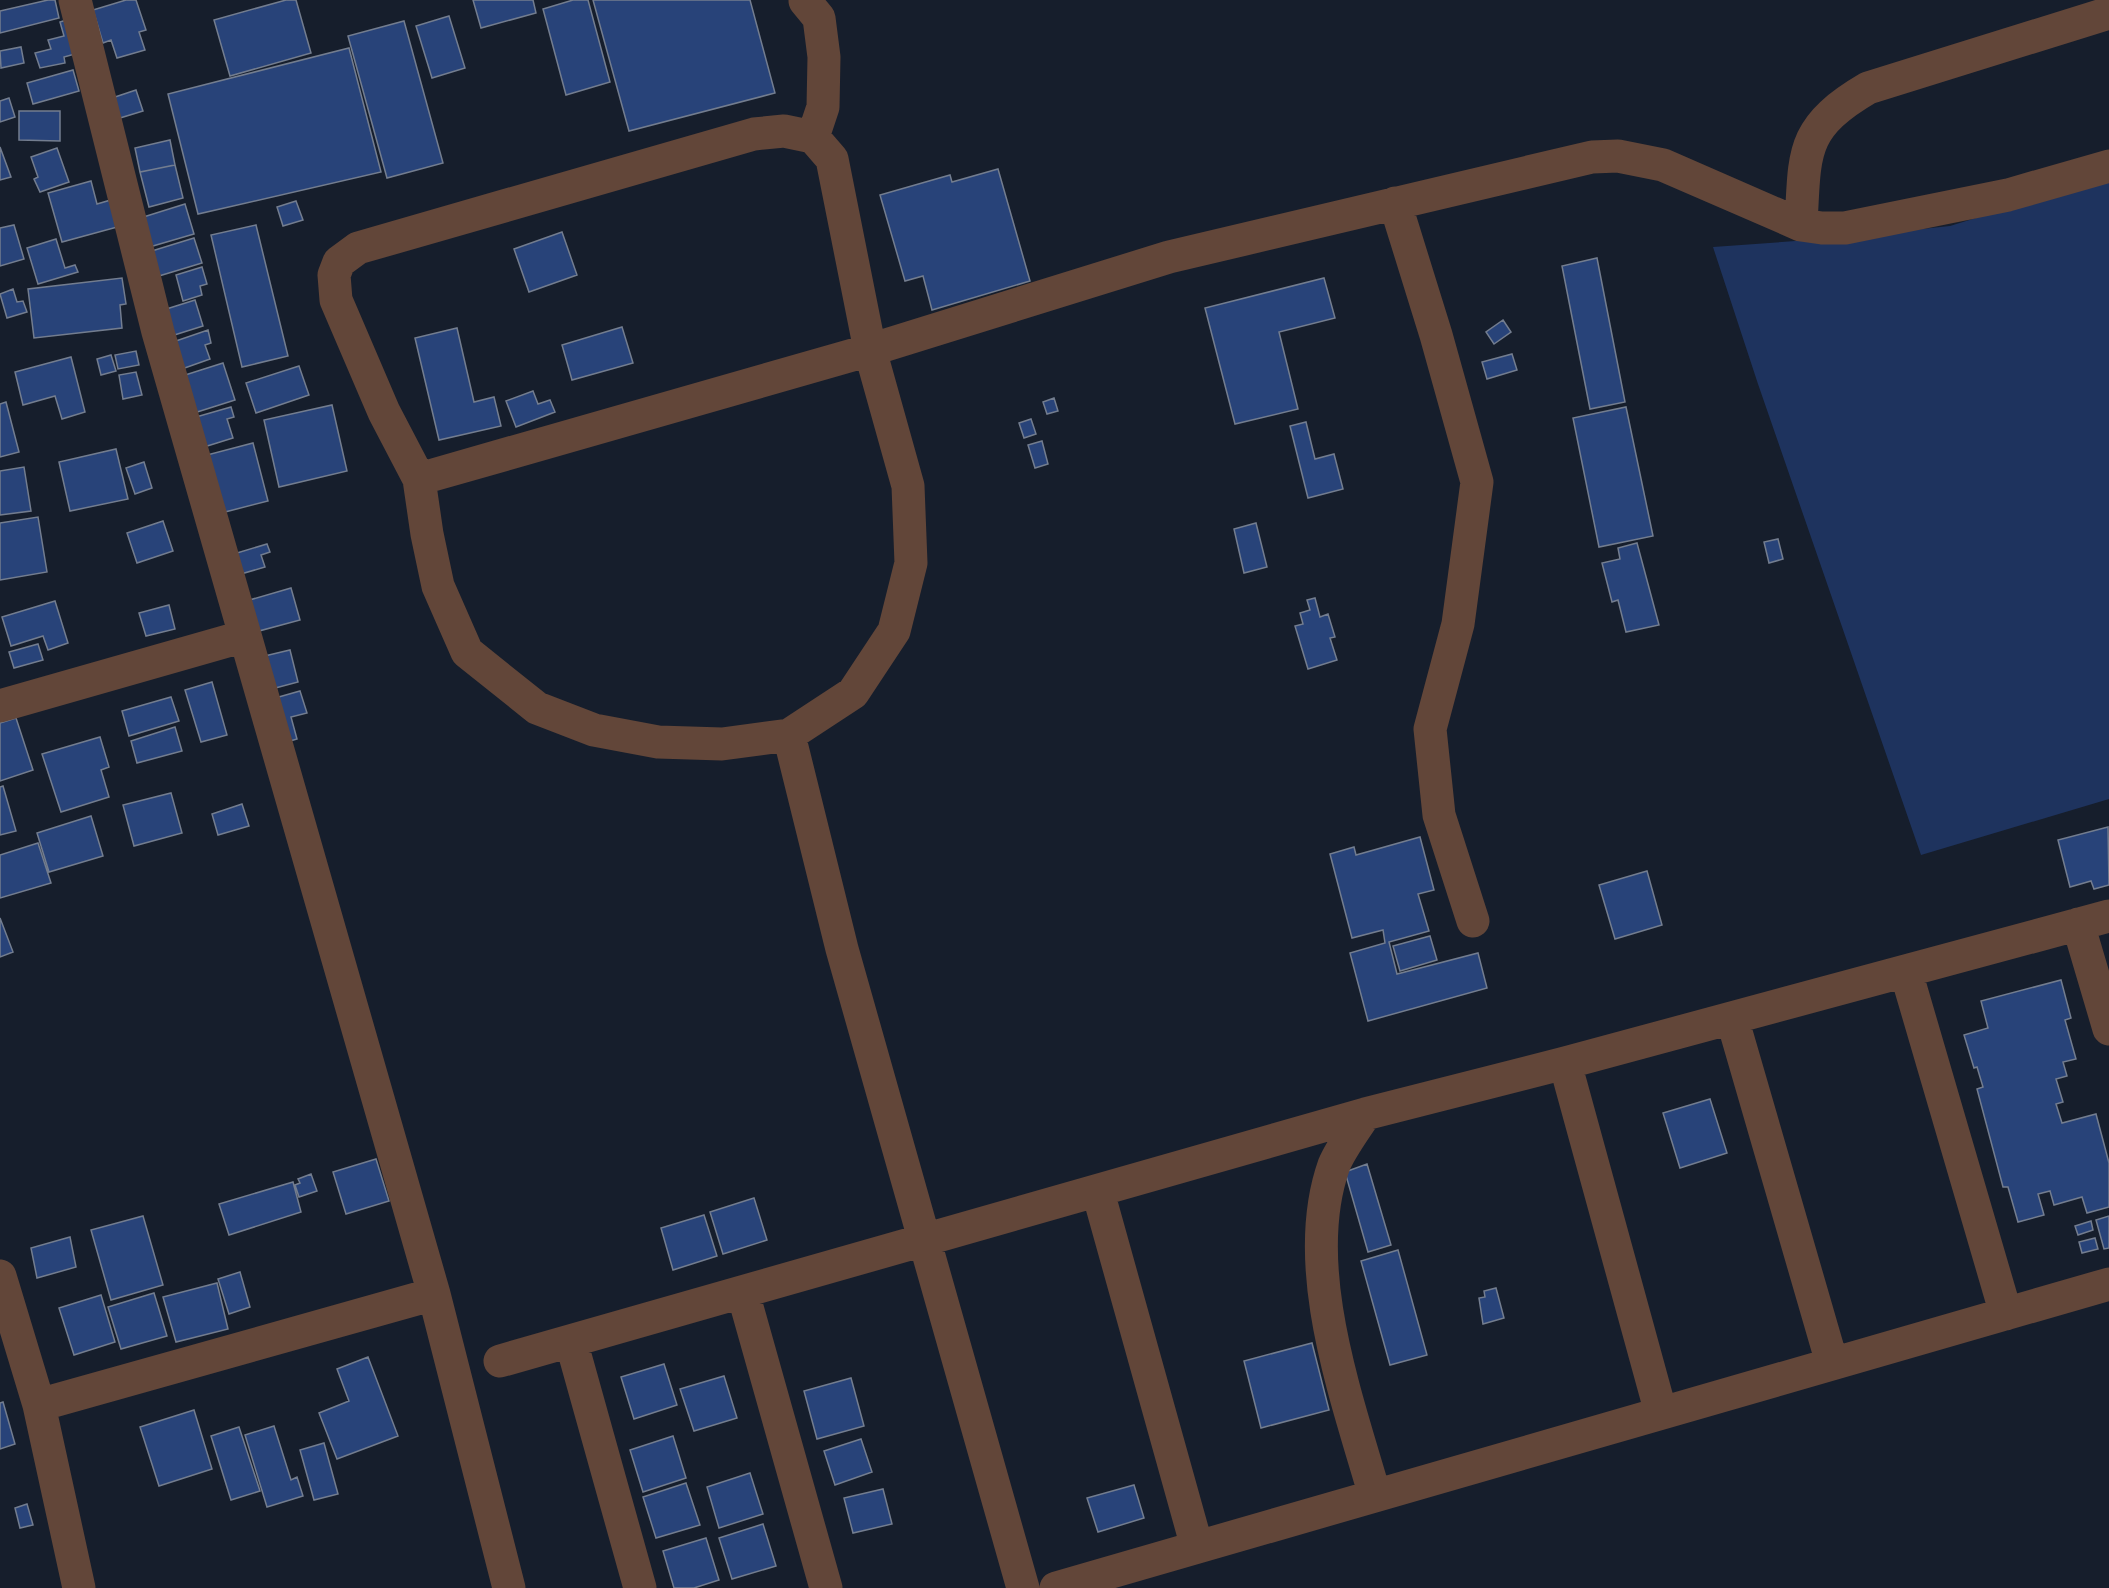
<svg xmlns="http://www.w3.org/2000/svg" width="2109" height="1588" viewBox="0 0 2109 1588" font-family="'Varela Round',sans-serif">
  <rect width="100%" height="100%" fill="#161e2c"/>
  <path fill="#1e335e" d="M 2109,177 L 2109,799 L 1921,855 L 1758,384 L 1713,247 L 1837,238 L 1950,226 Z"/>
  <path fill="#284379" stroke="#737d8f" stroke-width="1.5" d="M 48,0 L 55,0 L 59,18 L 0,33 L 0,11 Z
    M 126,0 L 136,0 L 146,30 L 139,32 L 145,50 L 117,58 L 111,40 L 103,43 L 93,10 Z
    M 286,0 L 296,0 L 311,53 L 230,76 L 214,20 Z
    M 473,0 L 533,0 L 536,13 L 481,28 Z
    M 573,0 L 588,0 L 610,82 L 566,95 L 543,9 Z
    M 593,0 L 750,0 L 775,93 L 629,131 Z
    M 449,16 L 465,68 L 432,78 L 416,26 Z
    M 73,18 L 82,52 L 64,57 L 65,63 L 40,68 L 35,53 L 51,49 L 48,40 L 64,36 L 60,22 Z
    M 404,21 L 443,163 L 387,178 L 348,36 Z
    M 21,47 L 24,63 L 1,68 L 0,51 Z
    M 349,48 L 381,172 L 198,214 L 168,94 Z
    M 73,70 L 79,91 L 33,104 L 27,83 Z
    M 136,90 L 143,111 L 120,118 L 112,98 Z
    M 9,98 L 15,117 L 0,122 L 0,101 Z
    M 19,111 L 60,111 L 60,141 L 19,140 Z
    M 170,140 L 175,165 L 140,172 L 135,148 Z
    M 0,147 L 11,177 L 0,180 Z
    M 57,148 L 69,182 L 40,192 L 34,179 L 38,177 L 31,157 Z
    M 175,165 L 183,198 L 149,207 L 140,172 Z
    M 998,169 L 1030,281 L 932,310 L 923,276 L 905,281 L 880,195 L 950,175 L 952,182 Z
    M 91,181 L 97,204 L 114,199 L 121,226 L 62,242 L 48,193 Z
    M 296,201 L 303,220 L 283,226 L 277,207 Z
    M 185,204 L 194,234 L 146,248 L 137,219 Z
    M 14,225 L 24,259 L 0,266 L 0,228 Z
    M 256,225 L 288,356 L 242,367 L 211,235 Z
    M 562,232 L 577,275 L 529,292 L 514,249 Z
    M 194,238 L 202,263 L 149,279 L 142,254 Z
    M 56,239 L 65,268 L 75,265 L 78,272 L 38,284 L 27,248 Z
    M 1597,258 L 1625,402 L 1590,409 L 1562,266 Z
    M 202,267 L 207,284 L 200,286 L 202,295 L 183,301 L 176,275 Z
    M 122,278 L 126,304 L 120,305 L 122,328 L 34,338 L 28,289 Z
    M 1324,278 L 1335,318 L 1279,332 L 1298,409 L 1235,424 L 1205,308 Z
    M 13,289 L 17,302 L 23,301 L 27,312 L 7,318 L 0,294 Z
    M 195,300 L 203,326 L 168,337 L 160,311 Z
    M 1503,320 L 1511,332 L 1494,344 L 1486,332 Z
    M 622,327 L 633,363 L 572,380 L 562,345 Z
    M 457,328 L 474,402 L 494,397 L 501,426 L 439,440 L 415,338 Z
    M 208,330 L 211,343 L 205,345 L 210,359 L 179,370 L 170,343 Z
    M 136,351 L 139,365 L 118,369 L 115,355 Z
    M 1512,354 L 1517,370 L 1487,379 L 1482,362 Z
    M 111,355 L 116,371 L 101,375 L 97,359 Z
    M 71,357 L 85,412 L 62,419 L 55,396 L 23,405 L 15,372 Z
    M 223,363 L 235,400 L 194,413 L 182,376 Z
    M 299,366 L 309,395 L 256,413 L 246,383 Z
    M 136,372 L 142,395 L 123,399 L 119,375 Z
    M 533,391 L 538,404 L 550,400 L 555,412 L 516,427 L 506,401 Z
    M 1054,398 L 1058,411 L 1047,414 L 1043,402 Z
    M 6,402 L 19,452 L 0,457 L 0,404 Z
    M 332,405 L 347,471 L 279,487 L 264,420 Z
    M 231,407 L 234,417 L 227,419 L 233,438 L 204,447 L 196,417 Z
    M 1626,407 L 1653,536 L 1599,547 L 1573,418 Z
    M 1031,419 L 1036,434 L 1024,438 L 1019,423 Z
    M 1306,422 L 1315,459 L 1334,454 L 1343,489 L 1308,498 L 1290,426 Z
    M 1042,441 L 1048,464 L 1035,468 L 1028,445 Z
    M 253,443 L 268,501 L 221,513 L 207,455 Z
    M 116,449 L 128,499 L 70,511 L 59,462 Z
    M 144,462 L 152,488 L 135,494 L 126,468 Z
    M 24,467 L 31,511 L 0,515 L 0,471 Z
    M 38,517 L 47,572 L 0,580 L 0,523 Z
    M 163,521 L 173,551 L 137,563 L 127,533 Z
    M 1256,523 L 1267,567 L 1244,573 L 1234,529 Z
    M 1778,539 L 1783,559 L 1769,563 L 1764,542 Z
    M 1637,543 L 1659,625 L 1626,632 L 1618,600 L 1612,602 L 1602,563 L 1620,559 L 1618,548 Z
    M 267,544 L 270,552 L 261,555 L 265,567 L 234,576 L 227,556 Z
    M 291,588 L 300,620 L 248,634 L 239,603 Z
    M 1315,598 L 1320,617 L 1328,614 L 1335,637 L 1330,638 L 1337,660 L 1308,669 L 1295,626 L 1303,624 L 1300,613 L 1310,610 L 1307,600 Z
    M 55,601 L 68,643 L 48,650 L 43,636 L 11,646 L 2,617 Z
    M 169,605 L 175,629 L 146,636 L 139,613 Z
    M 38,644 L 43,660 L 14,668 L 9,652 Z
    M 290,650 L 298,682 L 264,691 L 256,658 Z
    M 212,682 L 227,735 L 201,742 L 185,690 Z
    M 300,691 L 307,713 L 291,717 L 297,739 L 280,744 L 268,700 Z
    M 171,697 L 179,721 L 129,736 L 122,711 Z
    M 16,718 L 33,770 L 0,781 L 0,723 Z
    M 175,727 L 182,751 L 137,763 L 131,741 Z
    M 100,737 L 109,767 L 101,770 L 109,797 L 61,812 L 42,754 Z
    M 3,786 L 16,831 L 0,835 L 0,787 Z
    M 171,793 L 182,833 L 134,846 L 123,805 Z
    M 242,804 L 249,826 L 218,835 L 212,814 Z
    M 91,816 L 103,856 L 49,872 L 37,833 Z
    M 2108,827 L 2109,885 L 2094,889 L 2091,881 L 2070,887 L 2058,840 Z
    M 1420,837 L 1434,890 L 1418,894 L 1429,931 L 1389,942 L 1397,974 L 1478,953 L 1487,988 L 1368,1021 L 1350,953 L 1385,943 L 1383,930 L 1352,938 L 1330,854 L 1354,847 L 1356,855 Z
    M 38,843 L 51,883 L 0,898 L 0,855 Z
    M 1647,871 L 1662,925 L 1615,939 L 1599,885 Z
    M 0,918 L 13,952 L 0,957 Z
    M 1430,936 L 1437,960 L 1400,971 L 1393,946 Z
    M 2061,980 L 2071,1018 L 2065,1020 L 2076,1059 L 2063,1062 L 2067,1076 L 2056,1079 L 2063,1102 L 2056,1104 L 2062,1123 L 2096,1114 L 2109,1163 L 2109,1207 L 2087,1213 L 2082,1197 L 2054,1205 L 2050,1191 L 2038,1194 L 2044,1215 L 2018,1222 L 2008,1187 L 2003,1187 L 1977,1089 L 1983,1087 L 1977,1067 L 1974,1068 L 1964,1035 L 1988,1028 L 1981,1001 Z
    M 1710,1099 L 1727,1153 L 1680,1168 L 1663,1113 Z
    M 376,1159 L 389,1201 L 346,1214 L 333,1172 Z
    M 1367,1164 L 1391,1245 L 1368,1252 L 1345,1172 Z
    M 311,1174 L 317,1191 L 299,1197 L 295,1185 L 300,1183 L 298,1179 Z
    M 293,1182 L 301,1212 L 229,1235 L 219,1204 Z
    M 754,1198 L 767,1240 L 723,1254 L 710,1212 Z
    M 704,1215 L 717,1256 L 673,1270 L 661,1228 Z
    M 143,1216 L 163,1285 L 111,1300 L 91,1230 Z
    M 2109,1216 L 2109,1248 L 2104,1249 L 2096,1220 Z
    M 2091,1221 L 2093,1230 L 2078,1235 L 2075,1226 Z
    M 70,1237 L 76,1267 L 37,1278 L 31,1248 Z
    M 2095,1238 L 2098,1249 L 2082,1253 L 2079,1242 Z
    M 1398,1250 L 1427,1355 L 1390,1365 L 1361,1261 Z
    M 240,1272 L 250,1307 L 229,1314 L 218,1279 Z
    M 217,1283 L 228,1329 L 176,1342 L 163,1297 Z
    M 1496,1288 L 1504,1318 L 1483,1324 L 1479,1298 L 1485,1297 L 1484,1291 Z
    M 154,1293 L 167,1336 L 121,1349 L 108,1307 Z
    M 101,1295 L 115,1342 L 74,1355 L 59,1308 Z
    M 1312,1343 L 1329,1410 L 1261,1428 L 1244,1361 Z
    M 368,1357 L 398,1436 L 337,1459 L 319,1413 L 349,1401 L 337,1369 Z
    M 664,1364 L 677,1405 L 634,1419 L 621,1377 Z
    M 724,1376 L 737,1418 L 694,1431 L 680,1389 Z
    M 851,1378 L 864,1426 L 817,1439 L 804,1391 Z
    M 3,1402 L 15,1444 L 0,1449 L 0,1403 Z
    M 194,1410 L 212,1469 L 159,1486 L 140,1427 Z
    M 274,1426 L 291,1480 L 297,1477 L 303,1496 L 267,1507 L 245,1435 Z
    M 239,1427 L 260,1491 L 231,1500 L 211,1436 Z
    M 673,1436 L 686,1478 L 643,1492 L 630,1450 Z
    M 861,1439 L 872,1472 L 835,1485 L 824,1451 Z
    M 324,1443 L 338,1494 L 314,1500 L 300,1450 Z
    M 750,1473 L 763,1514 L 719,1528 L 707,1487 Z
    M 686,1483 L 700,1525 L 656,1538 L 643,1497 Z
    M 1134,1485 L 1144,1518 L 1098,1532 L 1087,1498 Z
    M 883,1489 L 892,1524 L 853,1533 L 844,1498 Z
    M 27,1504 L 33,1525 L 20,1528 L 15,1508 Z
    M 763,1524 L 776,1566 L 732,1579 L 719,1538 Z
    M 706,1538 L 719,1580 L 694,1588 L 674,1588 L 663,1551 Z"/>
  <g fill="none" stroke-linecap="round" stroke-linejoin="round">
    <path stroke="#624639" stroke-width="33" d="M 75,0 L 158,332 L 434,1294 L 509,1588
      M 805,1 L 819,18 L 824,57 L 823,107 L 813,137
      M 784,131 L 813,137 L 832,159 L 870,350 L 908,486 L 911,563 L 894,631 L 853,693 L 789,735 L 722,744 L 658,742 L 594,730 L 537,708 L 467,652 L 438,586 L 427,534 L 419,479 L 384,412 L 336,300 L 334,275 L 339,262 L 358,248 L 754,134 Z
      M 1395,203 L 1436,335 L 1477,482 L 1458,624 L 1430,729 L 1439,815 L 1473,921
      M 1801,225 C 1805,152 1800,128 1868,88 L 2109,13
      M 419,479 L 870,350 L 1169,257 L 1592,157 L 1618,156 L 1663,165 L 1801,225 L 1822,228 L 1845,228 L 2008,195 L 2109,166
      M 0,706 L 245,636
      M 789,735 L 842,949 L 1023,1588
      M 2078,924 L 2109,1029
      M 1906,972 L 2006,1314
      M 1732,1018 L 1832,1363
      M 1565,1063 L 1661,1413
      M 1365,1114 C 1355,1130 1341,1148 1334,1165 C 1298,1266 1347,1398 1375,1496
      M 1098,1192 L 1197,1547
      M 0,1276 L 39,1405 L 79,1588
      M 743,1293 L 826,1588
      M 571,1341 L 640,1588
      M 500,1361 L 1365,1114 L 1565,1063 L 2109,916
      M 39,1405 L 434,1294
      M 1056,1588 L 2109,1284"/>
  </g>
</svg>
